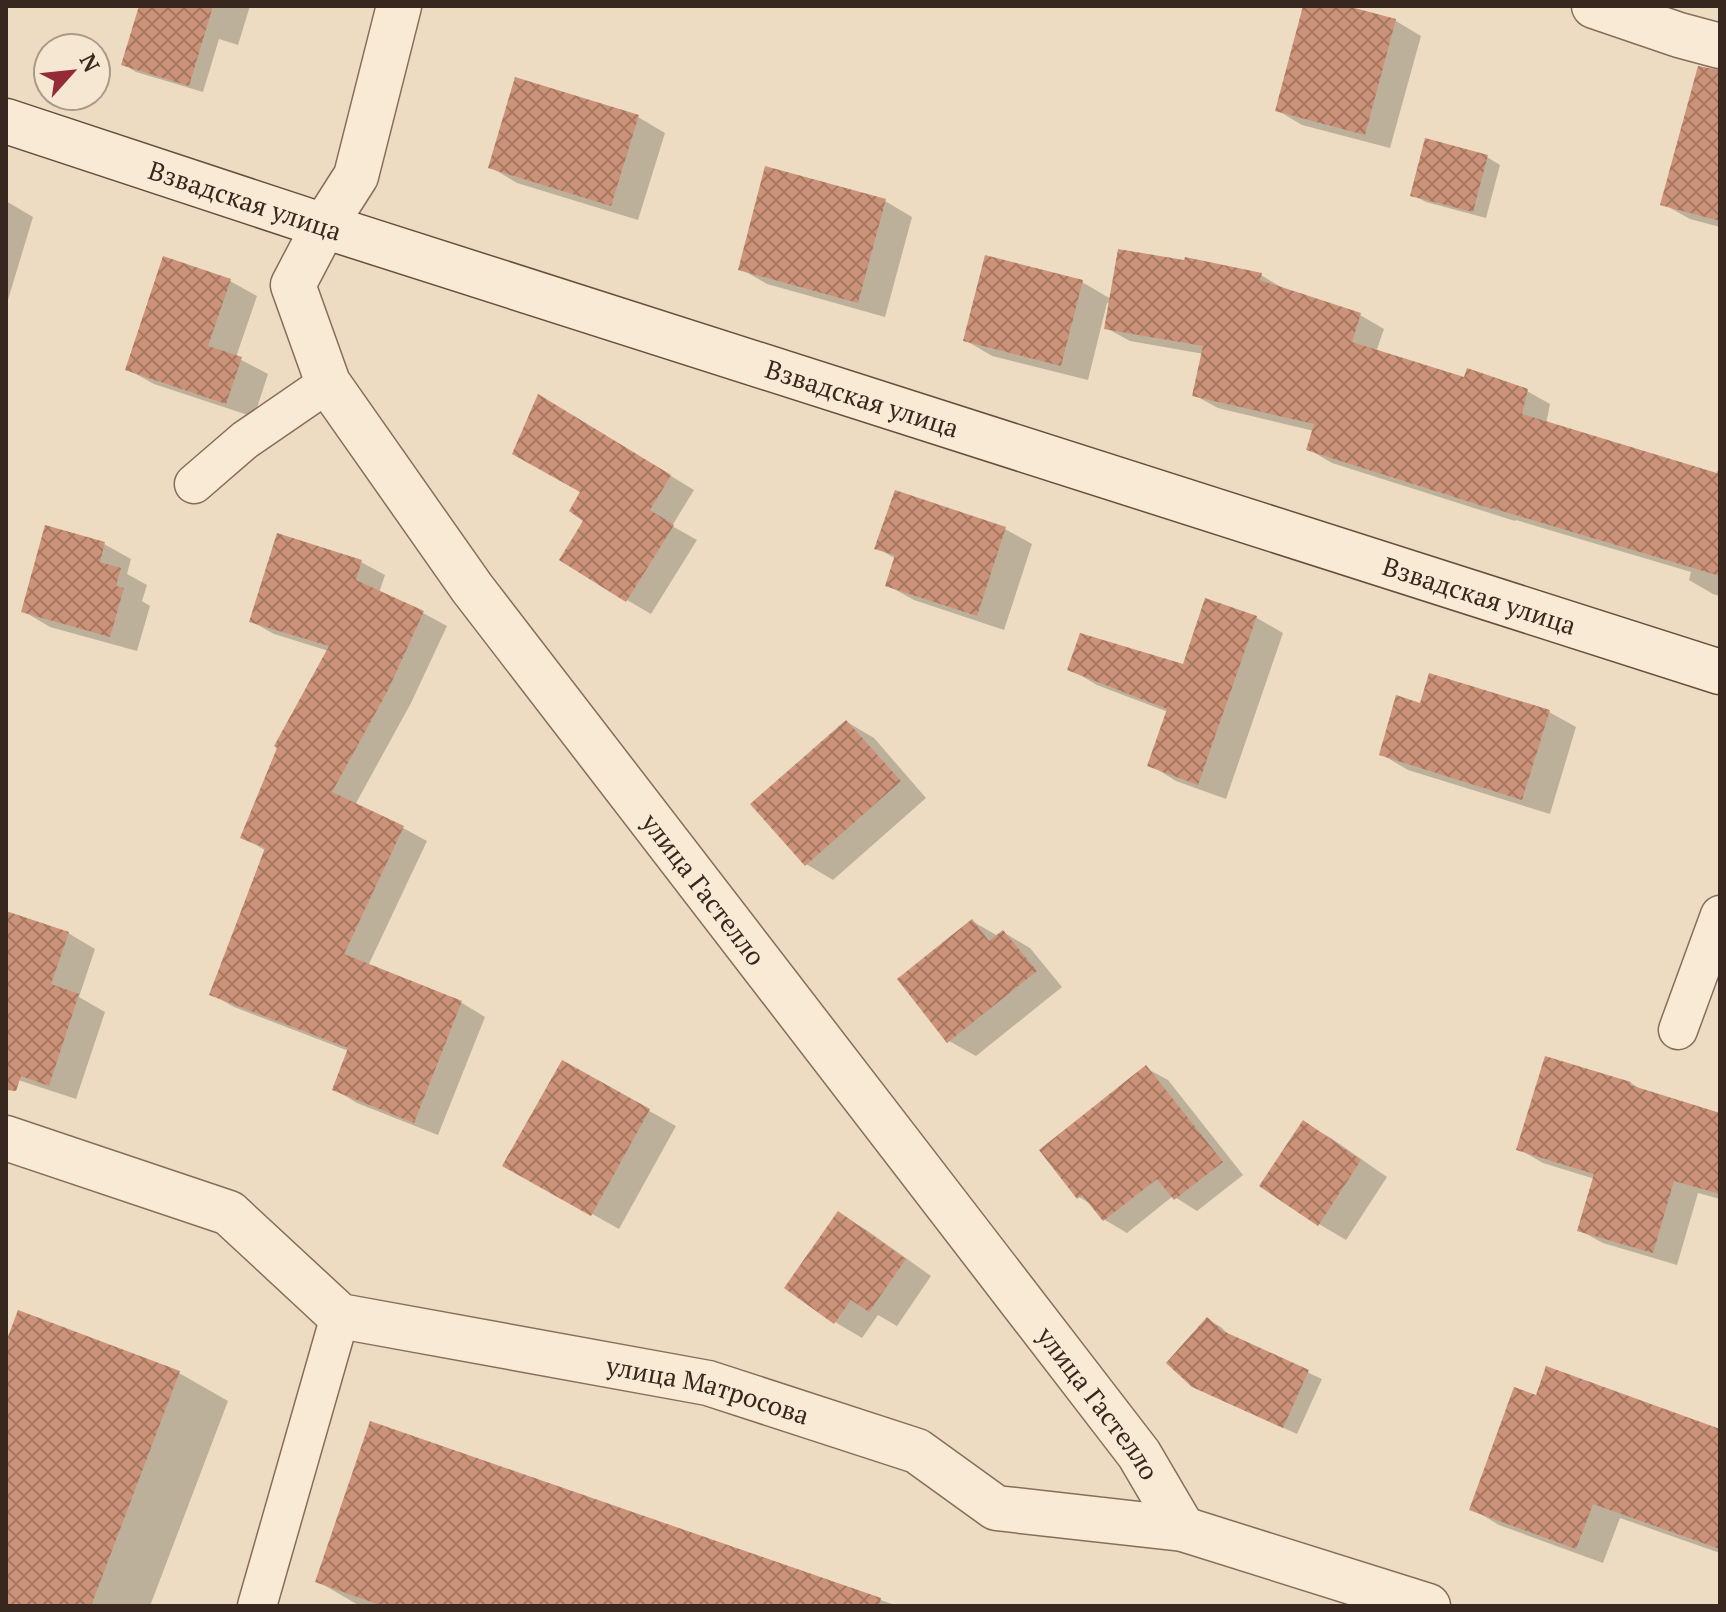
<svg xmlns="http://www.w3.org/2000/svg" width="1726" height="1612" viewBox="0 0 1726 1612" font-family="'PT Serif',serif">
  <defs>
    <pattern id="building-cross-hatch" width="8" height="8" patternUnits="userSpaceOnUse" patternTransform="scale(2)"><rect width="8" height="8" fill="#cb9278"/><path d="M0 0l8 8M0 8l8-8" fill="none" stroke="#a67762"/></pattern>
  </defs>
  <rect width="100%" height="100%" fill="#eddcc2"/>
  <path fill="#0003" d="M 141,6 L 250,6 L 238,45 L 219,39 L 203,92 L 136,72 L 123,64 Z
    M 1305,6 L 1339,6 L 1396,21 L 1421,36 L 1390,148 L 1302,125 L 1277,110 Z
    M 517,80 L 638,117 L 665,133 L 638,220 L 517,183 L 490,167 Z
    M 1720,101 L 1720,227 L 1690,219 L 1663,204 Z
    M 1487,157 L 1500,165 L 1486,218 L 1426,202 L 1413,195 Z
    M 767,169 L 885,201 L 912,217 L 885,317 L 767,284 L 741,269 Z
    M 6,201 L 33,217 L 7,303 L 6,303 Z
    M 1261,275 L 1284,289 L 1360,315 L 1384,329 L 1376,352 L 1465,380 L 1527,391 L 1550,404 L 1546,424 L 1716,475 L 1717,471 L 1720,472 L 1720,596 L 1713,594 L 1689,580 L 1691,572 L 1516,520 L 1515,521 L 1332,463 L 1308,449 L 1314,431 L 1218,408 L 1194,395 L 1204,354 L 1130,341 L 1106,328 L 1111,303 L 1107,303 L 1088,380 L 992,356 L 965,340 L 1082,282 L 1111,299 Z
    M 230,281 L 257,296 L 236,357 L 268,374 L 254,417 L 154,384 L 127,369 Z
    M 563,410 L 694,490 L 672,526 L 697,540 L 651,614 L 627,600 L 586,520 L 583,491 Z
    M 1005,529 L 1032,544 L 1004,630 L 914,600 L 887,585 L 896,559 L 877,548 Z
    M 104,544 L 131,559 L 127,574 L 147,585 L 142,601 L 150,606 L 137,651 L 50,627 L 23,611 Z
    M 361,562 L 385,575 L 379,593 L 423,613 L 447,626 L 411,703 L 355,805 L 403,828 L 427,841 L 368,966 L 462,1003 L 485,1017 L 438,1135 L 357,1103 L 334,1089 L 349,1051 L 234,1007 L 211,994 L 266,851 L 243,837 L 329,651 L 274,634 L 251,621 Z
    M 1206,601 L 1257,618 L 1283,633 L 1226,799 L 1176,781 L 1150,765 L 1168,712 L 1097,685 L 1070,669 L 1184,667 Z
    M 1422,705 L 1549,712 L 1576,727 L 1550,814 L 1408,770 L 1381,754 Z
    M 847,722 L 874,738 L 926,798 L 833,880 L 806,864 Z
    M 972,921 L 998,936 L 1003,932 L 1030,948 L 1062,987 L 976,1056 L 949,1041 Z
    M 68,933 L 95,949 L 79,997 L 105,1012 L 76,1099 L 6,1076 Z
    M 562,1062 L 676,1126 L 619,1229 L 505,1165 Z
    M 1146,1068 L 1168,1080 L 1243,1175 L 1197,1211 L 1173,1196 L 1127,1233 L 1105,1220 L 1094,1206 L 1079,1197 Z
    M 1631,1083 L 1645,1092 L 1720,1115 L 1720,1199 L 1698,1193 L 1677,1265 L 1603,1243 L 1579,1230 L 1595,1179 L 1543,1163 L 1519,1149 Z
    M 1304,1123 L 1331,1138 L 1387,1177 L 1346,1240 L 1319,1224 Z
    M 838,1214 L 865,1229 L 931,1276 L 897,1326 L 878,1315 L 862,1338 L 835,1322 L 786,1288 Z
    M 1208,1320 L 1221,1327 L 1232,1338 L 1322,1379 L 1297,1434 L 1208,1394 Z
    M 6,1347 L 179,1373 L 228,1401 L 150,1606 L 6,1606 Z
    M 1537,1398 L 1720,1431 L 1720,1553 L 1620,1518 L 1603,1563 L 1499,1525 L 1472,1509 Z
    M 372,1423 L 898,1606 L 360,1606 L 317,1581 Z"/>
  <path fill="url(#building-cross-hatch)" d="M 139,6 L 213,6 L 189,86 L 121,65 Z
    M 1303,6 L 1347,6 L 1396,19 L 1365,135 L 1275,111 Z
    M 1698,66 L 1720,70 L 1720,221 L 1660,205 Z
    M 515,77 L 639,115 L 611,206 L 488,168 Z
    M 1425,138 L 1488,155 L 1473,212 L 1410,196 Z
    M 765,166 L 886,199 L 858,303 L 738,270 Z
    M 1118,249 L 1184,260 L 1185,257 L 1262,273 L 1260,280 L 1361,313 L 1352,342 L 1464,377 L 1467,368 L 1528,389 L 1522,414 L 1720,474 L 1720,576 L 1492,508 L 1492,509 L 1306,450 L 1314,424 L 1192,396 L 1203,346 L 1104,329 Z
    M 985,255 L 1083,280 L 1061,366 L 963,341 Z
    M 163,256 L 231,279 L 208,346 L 242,357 L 226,404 L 125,370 Z
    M 538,394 L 671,475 L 650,510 L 674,525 L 626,602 L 559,560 L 583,521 L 569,511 L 580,492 L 512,454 Z
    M 895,490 L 1006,527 L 977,616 L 885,586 L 895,555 L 874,549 Z
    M 45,525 L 105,542 L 100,562 L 121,568 L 116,586 L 124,588 L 110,637 L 21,612 Z
    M 277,533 L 362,560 L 356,580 L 424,611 L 388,690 L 332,792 L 404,826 L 344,954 L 462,1001 L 414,1123 L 332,1090 L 348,1048 L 209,995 L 265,848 L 240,838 L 277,748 L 274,746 L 329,646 L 249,622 Z
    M 1205,598 L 1257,616 L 1198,785 L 1147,766 L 1167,709 L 1067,670 L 1080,633 L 1183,664 Z
    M 1429,673 L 1550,710 L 1522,800 L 1379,755 L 1396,695 L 1420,703 Z
    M 846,720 L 901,781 L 805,866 L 750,804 Z
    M 6,911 L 69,932 L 51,984 L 79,994 L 49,1086 L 21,1076 L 16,1091 L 6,1090 Z
    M 972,919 L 989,941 L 1003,930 L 1037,971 L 947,1043 L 897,979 Z
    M 1545,1056 L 1631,1082 L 1630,1085 L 1720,1113 L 1720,1194 L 1674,1181 L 1653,1253 L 1577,1231 L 1594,1174 L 1516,1150 Z
    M 562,1060 L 650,1109 L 591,1216 L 502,1166 Z
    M 1146,1065 L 1223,1162 L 1174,1200 L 1157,1179 L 1103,1221 L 1082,1195 L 1077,1199 L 1039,1150 Z
    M 1303,1120 L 1361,1160 L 1318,1226 L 1259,1186 Z
    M 838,1211 L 906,1259 L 869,1312 L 851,1300 L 834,1324 L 784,1288 Z
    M 18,1310 L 180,1371 L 91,1606 L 6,1606 L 6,1342 Z
    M 1207,1317 L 1223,1331 L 1309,1370 L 1283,1428 L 1192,1387 L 1166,1363 Z
    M 1546,1366 L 1720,1429 L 1720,1549 L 1593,1504 L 1576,1549 L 1469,1510 L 1514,1387 L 1536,1395 Z
    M 370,1421 L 881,1598 L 879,1606 L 383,1606 L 315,1582 Z"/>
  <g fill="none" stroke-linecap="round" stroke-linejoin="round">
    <defs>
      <path id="lane" d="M 194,484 L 245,440 L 328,383
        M 1678,1030 L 1720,915
        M 257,1606 L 340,1316"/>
      <g id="street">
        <path id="s1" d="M 399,6 L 356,176 L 324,226 L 293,285 L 328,383 L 472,588 L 1139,1454 L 1183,1529"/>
        <path d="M 1594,6 L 1679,35 L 1720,46"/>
        <path id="s2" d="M 6,1138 L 229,1213 L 340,1316 L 708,1383 L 917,1451 L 996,1508 L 1183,1529 L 1428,1606"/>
      </g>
      <g id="secondary">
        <path id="s3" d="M 6,121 L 324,226 L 1720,672"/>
      </g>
    </defs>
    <use href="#lane" stroke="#876d5a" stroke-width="41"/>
    <use href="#street" stroke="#876d5a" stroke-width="47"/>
    <use href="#secondary" stroke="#684e3d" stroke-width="47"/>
    <use href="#lane" stroke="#f8ead5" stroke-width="38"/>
    <use href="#street" stroke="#f8ead5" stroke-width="44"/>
    <use href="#secondary" stroke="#f8ead5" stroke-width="44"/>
  </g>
  <g text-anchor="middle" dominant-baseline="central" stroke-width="6" stroke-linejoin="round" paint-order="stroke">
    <g font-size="26" fill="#37271e" stroke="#f5e7d1">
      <text stroke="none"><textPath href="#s3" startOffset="252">Взвадская улица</textPath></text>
      <text stroke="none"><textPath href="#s3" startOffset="900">Взвадская улица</textPath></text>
      <text stroke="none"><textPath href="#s3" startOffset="1548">Взвадская улица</textPath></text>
      <text stroke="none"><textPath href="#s1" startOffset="1036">улица Гастелло</textPath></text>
      <text stroke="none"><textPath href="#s2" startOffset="762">улица Матросова</textPath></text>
      <text stroke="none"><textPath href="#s1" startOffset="1684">улица Гастелло</textPath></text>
    </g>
  </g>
  <rect width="1726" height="1612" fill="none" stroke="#37271e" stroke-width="16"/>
  <g transform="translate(72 72) rotate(63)"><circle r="38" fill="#f5e7d1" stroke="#a99a89" stroke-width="2"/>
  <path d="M0-6L14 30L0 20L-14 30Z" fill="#942b37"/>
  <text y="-12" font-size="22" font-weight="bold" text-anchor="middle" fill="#37271e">N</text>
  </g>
</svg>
